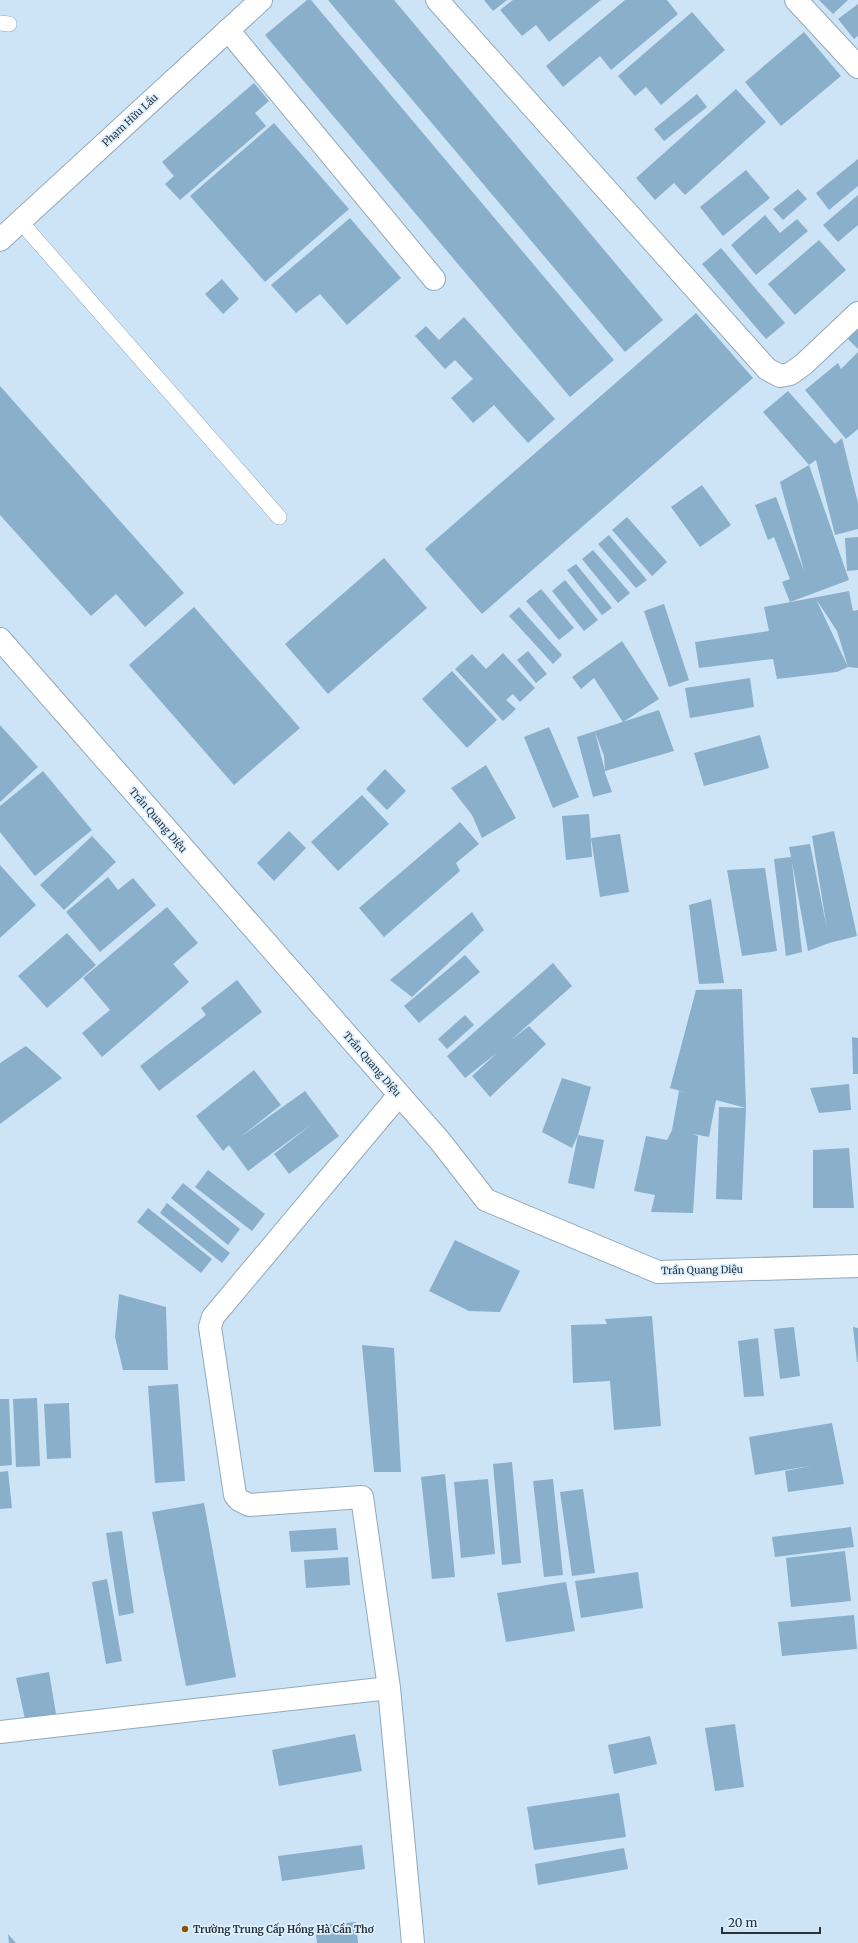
<svg xmlns="http://www.w3.org/2000/svg" width="858" height="1943" viewBox="0 0 858 1943" font-family="Merriweather,serif">
  <rect width="100%" height="100%" fill="#cce4f6"/>
  <path fill="#89afcb" d="M 307,0 L 311,0 L 614,360 L 570,397 L 265,35 Z
    M 328,0 L 394,0 L 663,320 L 625,352 Z
    M 484,0 L 507,0 L 493,11 Z
    M 513,0 L 601,0 L 549,42 L 536,25 L 522,36 L 500,10 Z
    M 625,0 L 667,0 L 678,14 L 611,70 L 600,56 L 563,87 L 546,66 Z
    M 819,0 L 848,0 L 833,14 Z
    M 858,4 L 858,36 L 854,39 L 838,19 Z
    M 692,12 L 725,50 L 661,105 L 646,87 L 635,96 L 618,76 Z
    M 804,32 L 841,76 L 781,126 L 745,82 Z
    M 254,83 L 269,101 L 255,113 L 266,126 L 180,200 L 165,184 L 174,176 L 162,162 Z
    M 736,89 L 766,122 L 685,195 L 674,183 L 655,200 L 636,178 Z
    M 697,94 L 707,107 L 664,141 L 654,129 Z
    M 274,123 L 349,209 L 265,282 L 190,196 Z
    M 858,159 L 858,186 L 829,210 L 816,193 Z
    M 746,170 L 770,198 L 723,236 L 700,207 Z
    M 798,189 L 807,199 L 783,220 L 773,209 Z
    M 858,195 L 858,225 L 838,242 L 823,225 Z
    M 765,215 L 780,233 L 797,219 L 808,231 L 756,275 L 731,245 Z
    M 350,218 L 401,278 L 347,325 L 320,294 L 296,313 L 271,285 Z
    M 819,240 L 846,270 L 795,315 L 768,284 Z
    M 721,248 L 785,323 L 766,339 L 702,264 Z
    M 222,279 L 239,299 L 223,314 L 205,294 Z
    M 696,313 L 753,378 L 482,614 L 425,549 Z
    M 464,317 L 555,419 L 528,443 L 494,405 L 473,423 L 451,398 L 473,379 L 455,360 L 445,369 L 415,336 L 426,326 L 439,340 Z
    M 858,324 L 858,349 L 845,336 Z
    M 858,352 L 858,429 L 846,439 L 805,390 L 838,363 L 841,369 Z
    M 0,386 L 184,593 L 145,627 L 116,594 L 91,616 L 0,515 Z
    M 788,391 L 835,444 L 842,438 L 858,503 L 858,529 L 835,535 L 816,460 L 809,465 L 849,580 L 790,602 L 782,582 L 790,579 L 774,537 L 768,540 L 755,505 L 776,497 L 804,571 L 780,482 L 809,465 L 763,412 Z
    M 702,485 L 731,525 L 700,547 L 671,507 Z
    M 627,517 L 667,562 L 652,576 L 612,530 Z
    M 609,535 L 647,580 L 636,588 L 598,544 Z
    M 858,537 L 858,570 L 847,571 L 845,538 Z
    M 593,550 L 630,593 L 618,603 L 582,559 Z
    M 384,558 L 427,608 L 328,694 L 285,644 Z
    M 576,564 L 612,608 L 602,615 L 567,570 Z
    M 565,580 L 598,620 L 584,631 L 552,591 Z
    M 541,589 L 574,628 L 559,640 L 526,601 Z
    M 849,591 L 853,611 L 858,610 L 858,668 L 848,667 L 837,631 L 816,599 L 848,667 L 837,672 L 777,679 L 773,659 L 699,668 L 695,642 L 769,631 L 764,607 Z
    M 664,604 L 689,680 L 669,687 L 644,611 Z
    M 194,607 L 300,728 L 234,785 L 129,665 Z
    M 519,607 L 562,655 L 553,664 L 509,616 Z
    M 622,641 L 659,699 L 623,722 L 594,678 L 581,689 L 572,677 Z
    M 528,651 L 547,674 L 536,683 L 517,660 Z
    M 503,653 L 535,688 L 520,702 L 513,694 L 506,700 L 516,709 L 503,721 L 455,669 L 472,654 L 486,669 Z
    M 452,671 L 497,720 L 467,748 L 422,699 Z
    M 750,678 L 754,707 L 690,718 L 685,688 Z
    M 659,710 L 674,751 L 605,771 L 604,756 L 595,732 L 605,771 L 605,773 L 612,792 L 593,797 L 577,737 Z
    M 0,725 L 38,767 L 0,802 Z
    M 549,727 L 579,797 L 553,808 L 524,737 Z
    M 760,735 L 769,768 L 704,786 L 694,753 Z
    M 486,765 L 516,818 L 482,838 L 472,815 L 451,788 Z
    M 385,769 L 406,791 L 387,810 L 366,789 Z
    M 43,771 L 92,830 L 35,876 L 0,832 L 0,806 Z
    M 362,795 L 389,824 L 338,871 L 311,842 Z
    M 589,814 L 592,857 L 566,860 L 562,816 Z
    M 460,822 L 479,844 L 456,863 L 460,871 L 384,937 L 359,908 Z
    M 289,831 L 306,848 L 274,881 L 257,863 Z
    M 834,831 L 857,936 L 829,943 L 808,951 L 792,862 L 802,952 L 786,956 L 774,859 L 791,857 L 789,847 L 810,844 L 827,929 L 812,836 Z
    M 620,834 L 629,892 L 600,897 L 591,838 Z
    M 92,836 L 116,862 L 64,910 L 40,885 Z
    M 0,865 L 36,905 L 0,938 Z
    M 765,868 L 777,951 L 742,956 L 727,870 Z
    M 108,877 L 118,890 L 133,878 L 156,905 L 100,952 L 66,912 Z
    M 711,899 L 724,983 L 699,984 L 689,905 Z
    M 167,907 L 198,943 L 173,964 L 189,982 L 102,1057 L 82,1033 L 110,1010 L 83,978 Z
    M 472,912 L 484,930 L 412,997 L 390,980 Z
    M 67,933 L 96,965 L 47,1008 L 18,976 Z
    M 465,955 L 480,972 L 419,1023 L 404,1006 Z
    M 553,963 L 572,986 L 511,1040 L 529,1026 L 546,1044 L 490,1097 L 472,1076 L 498,1052 L 465,1078 L 447,1056 Z
    M 237,980 L 262,1012 L 159,1091 L 140,1066 L 206,1015 L 201,1008 Z
    M 742,989 L 746,1108 L 716,1100 L 709,1137 L 693,1134 L 698,1136 L 693,1213 L 651,1212 L 655,1195 L 634,1191 L 646,1136 L 667,1140 L 672,1130 L 679,1091 L 690,1094 L 670,1088 L 696,990 Z
    M 465,1015 L 474,1025 L 447,1049 L 438,1039 Z
    M 852,1037 L 858,1038 L 858,1074 L 853,1074 Z
    M 26,1046 L 62,1078 L 0,1124 L 0,1063 Z
    M 254,1070 L 281,1105 L 239,1138 L 305,1091 L 339,1136 L 289,1174 L 274,1154 L 312,1124 L 248,1171 L 229,1145 L 223,1151 L 196,1116 Z
    M 562,1078 L 591,1087 L 578,1135 L 604,1140 L 594,1189 L 568,1183 L 578,1135 L 572,1148 L 542,1132 Z
    M 849,1084 L 851,1110 L 819,1113 L 810,1088 Z
    M 719,1107 L 746,1108 L 742,1200 L 716,1199 Z
    M 849,1148 L 854,1208 L 813,1208 L 813,1150 Z
    M 208,1170 L 265,1214 L 252,1231 L 195,1187 Z
    M 183,1183 L 240,1229 L 228,1245 L 171,1198 Z
    M 167,1203 L 230,1253 L 222,1263 L 160,1213 Z
    M 148,1208 L 212,1259 L 201,1273 L 137,1222 Z
    M 455,1240 L 520,1271 L 500,1312 L 469,1311 L 429,1291 Z
    M 119,1294 L 166,1307 L 168,1370 L 123,1370 L 115,1337 Z
    M 652,1316 L 661,1426 L 614,1430 L 610,1381 L 573,1383 L 571,1325 L 607,1324 L 605,1319 Z
    M 794,1327 L 800,1376 L 780,1379 L 774,1329 Z
    M 853,1327 L 858,1328 L 858,1362 L 857,1362 Z
    M 758,1338 L 764,1396 L 744,1397 L 738,1341 Z
    M 362,1345 L 394,1348 L 401,1472 L 374,1472 Z
    M 178,1384 L 185,1481 L 155,1483 L 148,1386 Z
    M 37,1398 L 40,1466 L 16,1467 L 13,1399 Z
    M 0,1399 L 9,1399 L 12,1465 L 0,1466 Z
    M 69,1403 L 71,1458 L 47,1459 L 44,1404 Z
    M 832,1423 L 844,1484 L 788,1492 L 785,1471 L 810,1466 L 755,1475 L 749,1437 Z
    M 512,1462 L 521,1563 L 502,1565 L 493,1464 Z
    M 8,1471 L 12,1508 L 0,1509 L 0,1472 Z
    M 445,1474 L 455,1577 L 432,1579 L 421,1477 Z
    M 488,1479 L 495,1554 L 461,1558 L 454,1482 Z
    M 553,1479 L 563,1575 L 544,1577 L 533,1481 Z
    M 583,1489 L 595,1573 L 572,1576 L 560,1492 Z
    M 204,1503 L 236,1677 L 186,1686 L 152,1512 Z
    M 851,1527 L 854,1547 L 775,1557 L 772,1537 Z
    M 336,1528 L 338,1550 L 291,1552 L 289,1531 Z
    M 122,1531 L 134,1613 L 119,1616 L 106,1533 Z
    M 845,1551 L 851,1601 L 791,1607 L 786,1558 Z
    M 348,1557 L 350,1585 L 306,1588 L 304,1560 Z
    M 638,1572 L 643,1608 L 581,1618 L 575,1581 Z
    M 107,1579 L 122,1661 L 106,1664 L 92,1582 Z
    M 566,1582 L 575,1631 L 506,1642 L 497,1593 Z
    M 854,1615 L 857,1649 L 782,1656 L 778,1622 Z
    M 49,1672 L 56,1714 L 25,1719 L 16,1678 Z
    M 735,1724 L 744,1787 L 715,1791 L 705,1728 Z
    M 355,1734 L 362,1771 L 279,1786 L 272,1750 Z
    M 650,1736 L 657,1764 L 614,1774 L 608,1745 Z
    M 619,1793 L 626,1837 L 534,1850 L 527,1807 Z
    M 362,1845 L 365,1869 L 282,1881 L 278,1856 Z
    M 624,1848 L 628,1869 L 538,1885 L 535,1864 Z
    M 356,1922 L 358,1943 L 317,1943 L 315,1926 Z
    M 8,1934 L 16,1943 L 9,1943 Z"/>
  <g fill="none" stroke-linecap="round" stroke-linejoin="round">
    <defs>
      <path id="service" d="M 0,23 L 9,24
        M 20,221 L 279,517"/>
      <path id="minor" d="M 437,0 L 767,369 L 780,376 L 790,374 L 804,364 L 858,313
        M 796,0 L 858,67
        M 228,30 L 434,279
        M 399,1095 L 213,1317 L 210,1327 L 235,1495 L 239,1500 L 249,1505 L 362,1497 L 389,1688 L 413,1943
        M 0,1732 L 389,1688"/>
      <path id="tertiary" d="M 0,240 L 261,0
        M 0,639 L 440,1141 L 486,1200 L 658,1272 L 858,1266"/>
    </defs>
    <use href="#service" stroke="#93a9ba" stroke-width="16"/>
    <use href="#minor" stroke="#93a9ba" stroke-width="24"/>
    <use href="#tertiary" stroke="#93a9ba" stroke-width="24"/>
    <use href="#service" stroke="#fff" stroke-width="15"/>
    <use href="#minor" stroke="#fff" stroke-width="22"/>
    <use href="#tertiary" stroke="#fff" stroke-width="22"/>
  </g>
  <circle fill="#850" stroke="#ddf0ff" stroke-width="1.5" cx="185" cy="1929" r="4"/>
  <g text-anchor="middle" dominant-baseline="central" stroke-width="3.5" stroke-linejoin="round" paint-order="stroke">
    <g font-size="10" fill="#293239" stroke="#ddf0ff">
      <text transform="translate(130 120) rotate(-43)">Phạm Hữu Lầu</text>
      <text transform="translate(158 820) rotate(49)">Trần Quang Diệu</text>
      <text transform="translate(372 1064) rotate(49)">Trần Quang Diệu</text>
      <text transform="translate(702 1270) rotate(-1)">Trần Quang Diệu</text>
    </g>
    <g font-size="10" font-weight="bold" fill="#293239" stroke="#ddf0ff" text-anchor="start">
      <text x="193" y="1929">Trường Trung Cấp Hồng Hà Cần Thơ</text>
    </g>
  </g>
  <path d="M722 1927v6h98v-6" fill="none" stroke="#293239" stroke-width="2"/>
  <text x="728" y="1927" font-size="12" fill="#293239" stroke="#ddf0ff" stroke-width="3" paint-order="stroke">20 m</text>
</svg>
